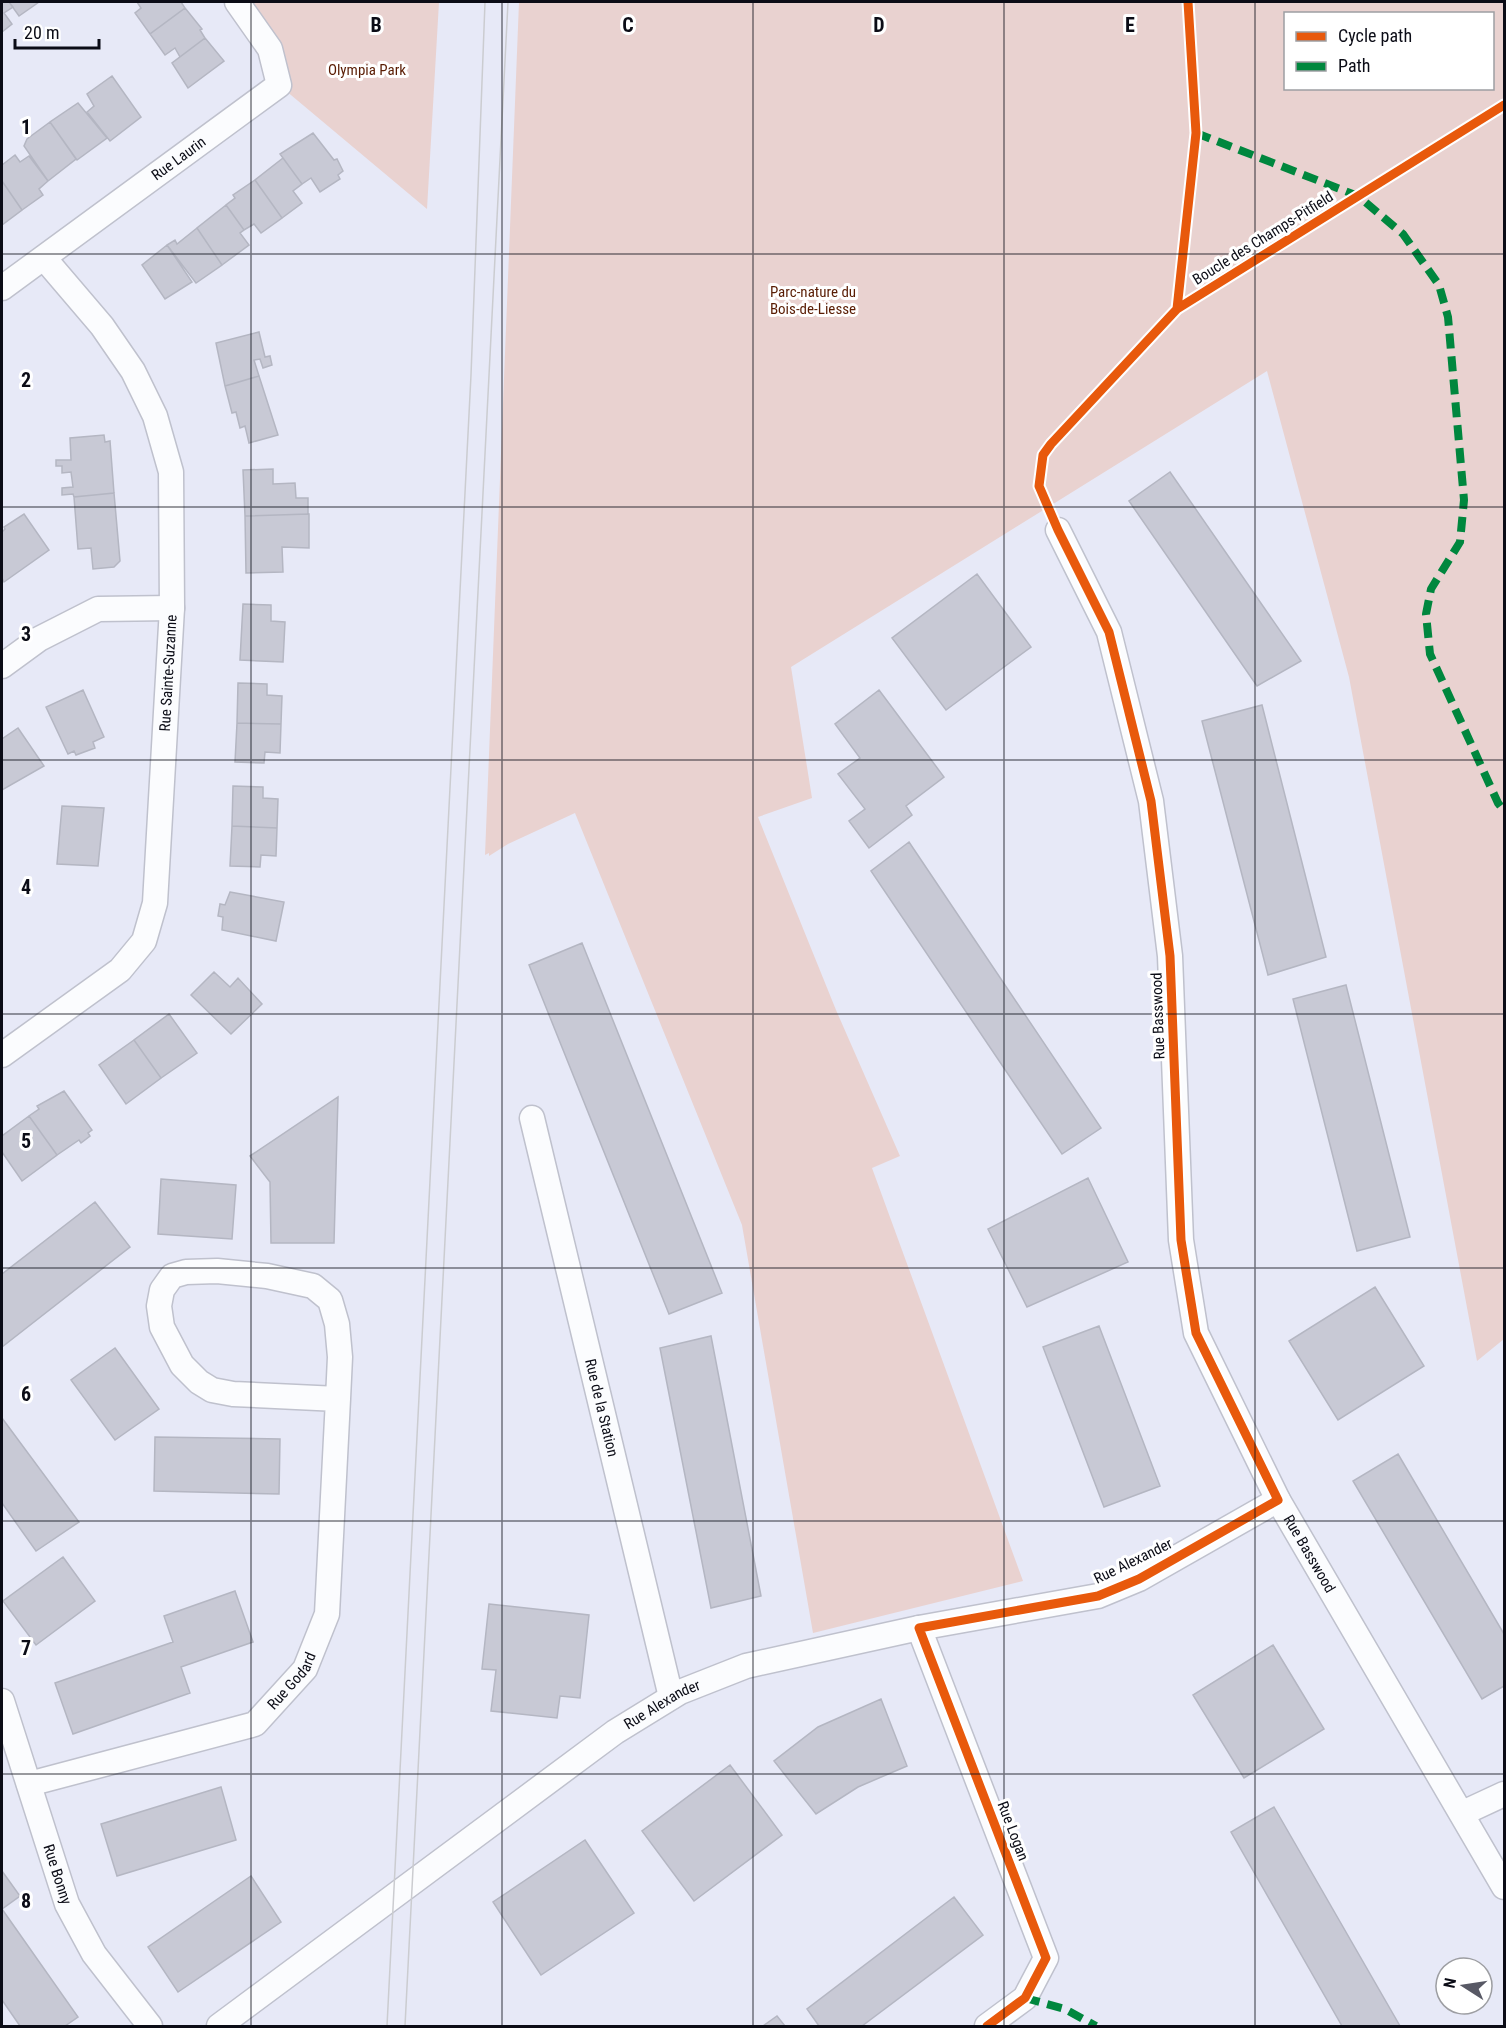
<svg xmlns="http://www.w3.org/2000/svg" width="1506" height="2028" viewBox="0 0 1506 2028" font-family="'Roboto Condensed',sans-serif">
  <rect width="100%" height="100%" fill="#e7e9f7"/>
  <path fill="#e9d2d0" fill-rule="evenodd" d="M 237,2 L 439,2 L 427,209 L 279,85 Z
    M 519,2 L 1504,2 L 1504,1339 L 1477,1361 L 1349,677 L 1267,371 L 791,667 L 812,798 L 758,817 L 836,1010 L 900,1156 L 872,1168 L 1023,1581 L 813,1633 L 742,1225 L 575,813 L 508,844 L 489,856 L 489,853 L 485,855 ZM 1286,14 L 1492,14 L 1492,88 L 1286,88 Z"/>
  <path fill="#c8c9d5" stroke="#b4b6c2" stroke-width="1.5" d="M 2,2 L 9,2 L 13,7 L 4,13 L 12,24 L 2,32 Z
    M 9,2 L 39,2 L 19,16 Z
    M 137,2 L 181,2 L 185,8 L 150,34 L 135,13 L 141,8 Z
    M 185,8 L 202,29 L 200,30 L 205,38 L 180,57 L 175,48 L 165,55 L 150,34 Z
    M 205,38 L 224,61 L 188,88 L 172,63 Z
    M 112,76 L 141,117 L 110,141 L 87,112 L 94,106 L 87,94 Z
    M 78,103 L 107,138 L 77,160 L 50,122 Z
    M 50,122 L 76,159 L 48,181 L 24,146 L 27,139 Z
    M 313,133 L 334,160 L 337,159 L 343,171 L 338,175 L 340,179 L 320,192 L 311,178 L 302,184 L 280,154 Z
    M 15,155 L 20,162 L 29,156 L 48,181 L 39,189 L 43,195 L 22,210 L 2,181 L 2,165 Z
    M 283,158 L 302,184 L 293,191 L 302,203 L 282,218 L 255,180 Z
    M 255,180 L 282,218 L 261,233 L 254,224 L 244,230 L 226,205 L 235,198 L 233,195 Z
    M 2,181 L 22,210 L 2,225 Z
    M 226,205 L 244,230 L 240,233 L 249,245 L 222,265 L 197,228 Z
    M 197,228 L 222,265 L 196,283 L 167,245 L 175,240 L 177,244 Z
    M 167,245 L 192,282 L 165,299 L 142,265 Z
    M 259,332 L 265,357 L 270,356 L 272,365 L 263,368 L 260,359 L 254,360 L 259,376 L 225,386 L 216,343 Z
    M 259,376 L 278,435 L 249,443 L 245,426 L 240,428 L 236,412 L 232,413 L 225,386 Z
    M 104,435 L 105,442 L 110,441 L 114,493 L 74,497 L 73,494 L 62,495 L 62,488 L 73,487 L 71,472 L 62,473 L 62,466 L 56,466 L 56,460 L 71,460 L 70,438 Z
    M 273,469 L 273,484 L 295,483 L 296,498 L 308,498 L 308,514 L 245,516 L 243,470 Z
    M 1170,472 L 1301,661 L 1257,686 L 1129,501 Z
    M 114,493 L 120,561 L 114,567 L 93,569 L 91,548 L 78,549 L 74,497 Z
    M 24,514 L 49,550 L 4,582 L 2,578 L 2,532 L 5,529 L 4,527 Z
    M 309,514 L 309,548 L 282,547 L 283,572 L 246,573 L 245,516 Z
    M 977,574 L 1031,647 L 946,710 L 892,638 Z
    M 243,604 L 271,605 L 271,621 L 285,622 L 283,662 L 240,660 Z
    M 238,683 L 267,684 L 267,695 L 282,696 L 281,724 L 237,723 Z
    M 83,690 L 104,737 L 93,742 L 95,748 L 76,755 L 74,751 L 68,754 L 46,707 Z
    M 879,690 L 944,777 L 906,806 L 912,815 L 869,848 L 849,821 L 865,809 L 838,774 L 860,758 L 835,724 Z
    M 1262,705 L 1326,957 L 1268,975 L 1202,721 Z
    M 237,723 L 281,724 L 280,753 L 265,752 L 264,763 L 235,762 Z
    M 18,728 L 44,766 L 2,790 L 2,739 Z
    M 233,786 L 263,787 L 263,798 L 278,799 L 277,828 L 232,826 Z
    M 62,806 L 104,808 L 98,866 L 57,864 Z
    M 232,826 L 277,828 L 276,856 L 261,855 L 260,867 L 230,866 Z
    M 909,842 L 1101,1128 L 1062,1154 L 871,871 Z
    M 230,892 L 284,902 L 276,941 L 222,930 L 223,917 L 218,916 L 220,904 L 225,905 Z
    M 582,943 L 722,1293 L 669,1314 L 529,965 Z
    M 214,972 L 230,987 L 238,978 L 262,1004 L 231,1034 L 191,995 Z
    M 1346,985 L 1410,1237 L 1357,1251 L 1293,999 Z
    M 169,1014 L 197,1053 L 161,1078 L 134,1040 Z
    M 134,1040 L 161,1078 L 126,1104 L 99,1065 Z
    M 64,1091 L 92,1130 L 88,1133 L 90,1136 L 81,1143 L 79,1140 L 57,1155 L 29,1116 L 39,1109 L 37,1106 Z
    M 338,1097 L 334,1243 L 271,1243 L 270,1182 L 250,1156 Z
    M 29,1116 L 57,1155 L 22,1181 L 2,1152 L 2,1136 Z
    M 1088,1178 L 1128,1262 L 1027,1307 L 988,1229 Z
    M 161,1179 L 236,1185 L 232,1239 L 158,1234 Z
    M 95,1202 L 130,1247 L 2,1347 L 2,1274 Z
    M 1375,1287 L 1424,1366 L 1338,1420 L 1289,1341 Z
    M 1099,1326 L 1160,1486 L 1104,1507 L 1043,1347 Z
    M 711,1336 L 761,1596 L 711,1608 L 660,1348 Z
    M 115,1348 L 159,1409 L 115,1440 L 71,1380 Z
    M 2,1418 L 79,1522 L 36,1551 L 2,1503 Z
    M 155,1437 L 280,1439 L 279,1494 L 154,1491 Z
    M 1398,1454 L 1504,1634 L 1504,1686 L 1482,1699 L 1353,1481 Z
    M 63,1557 L 95,1601 L 36,1645 L 3,1601 Z
    M 235,1591 L 253,1642 L 181,1667 L 190,1693 L 73,1734 L 55,1683 L 173,1642 L 164,1616 Z
    M 489,1604 L 589,1615 L 580,1698 L 560,1696 L 557,1718 L 491,1711 L 496,1670 L 482,1669 Z
    M 1273,1645 L 1324,1729 L 1244,1778 L 1193,1695 Z
    M 881,1699 L 907,1766 L 858,1787 L 816,1814 L 774,1761 L 818,1727 Z
    M 730,1765 L 782,1835 L 694,1901 L 642,1831 Z
    M 221,1787 L 236,1840 L 117,1876 L 101,1824 Z
    M 1274,1807 L 1400,2026 L 1342,2026 L 1231,1832 Z
    M 585,1840 L 634,1913 L 541,1975 L 493,1902 Z
    M 2,1871 L 20,1896 L 2,1909 Z
    M 251,1876 L 281,1922 L 178,1992 L 148,1947 Z
    M 954,1897 L 983,1935 L 862,2026 L 819,2026 L 807,2009 Z
    M 2,1909 L 78,2017 L 65,2026 L 20,2026 L 2,2000 Z
    M 777,2016 L 785,2026 L 763,2026 Z"/>
  <g fill="none" stroke-linecap="round" stroke-linejoin="round">
    <defs>
      <g id="minor">
        <path id="s1" d="M 2,288 L 279,85 L 270,49 L 237,2"/>
        <path id="s2" d="M 1058,530 L 1109,632 L 1151,801 L 1170,956 L 1181,1240 L 1196,1333 L 1278,1500 L 1504,1887"/>
        <path d="M 2,666 L 39,639 L 98,609 L 172,608"/>
        <path id="s3" d="M 2,1055 L 120,970 L 144,941 L 155,903 L 172,608 L 171,472 L 155,416 L 133,371 L 102,326 L 44,258"/>
        <path id="s4" d="M 532,1118 L 671,1697"/>
        <path d="M 919,1628 L 1046,1958 L 1025,1998 L 987,2026"/>
        <path id="s5" d="M 2,1701 L 67,1904 L 94,1954 L 150,2026"/>
        <path id="s6" d="M 29,1784 L 255,1724 L 305,1669 L 327,1614 L 338,1399 L 340,1357 L 337,1324 L 330,1300 L 313,1286 L 267,1276 L 217,1271 L 186,1272 L 172,1276 L 162,1290 L 159,1306 L 162,1327 L 182,1365 L 199,1382 L 212,1390 L 233,1394 L 338,1399"/>
        <path d="M 1463,1813 L 1504,1794"/>
        <path id="s7" d="M 219,2026 L 615,1732 L 680,1692 L 746,1666 L 919,1628 L 1098,1596 L 1139,1579 L 1278,1500"/>
      </g>
    </defs>
    <use href="#minor" stroke="#bfc1cd" stroke-width="27"/>
    <use href="#minor" stroke="#fbfcfe" stroke-width="24"/>
    <path stroke="#cbccd0" stroke-width="1.5" d="M 387,2026 L 471,375 L 485,2
      M 405,2026 L 508,2"/>
    <path stroke="#00873e" stroke-width="8" stroke-dasharray="15 8" stroke-linecap="butt" d="M 1196,133 L 1358,196 L 1403,234 L 1439,285 L 1448,317 L 1464,500 L 1460,542 L 1431,589 L 1426,614 L 1430,654 L 1498,803 L 1504,811
      M 1025,1998 L 1065,2009 L 1096,2026"/>
    <defs>
      <path id="cycleway" d="M 1177,309 L 1196,133 L 1188,2
        M 987,2026 L 1025,1998 L 1046,1958 L 919,1628 L 1098,1596 L 1139,1579 L 1278,1500 L 1196,1333 L 1181,1240 L 1170,956 L 1151,801 L 1109,632 L 1058,530 L 1039,486 L 1043,455 L 1051,444 L 1177,309 L 1504,105"/>
    </defs>
    <use href="#cycleway" stroke="#fff" stroke-width="13"/>
    <use href="#cycleway" stroke="#e8590c" stroke-width="9"/>
  </g>
  <path fill="none" stroke="#0b0c16" stroke-width="1.5" stroke-opacity="0.55" d="M 251,2 L 251,2026M 502,2 L 502,2026M 753,2 L 753,2026M 1004,2 L 1004,2026M 1255,2 L 1255,2026M 2,254 L 1504,254M 2,507 L 1504,507M 2,760 L 1504,760M 2,1014 L 1504,1014M 2,1268 L 1504,1268M 2,1521 L 1504,1521M 2,1774 L 1504,1774"/>
  <g text-anchor="middle" dominant-baseline="central" stroke-width="6" stroke-linejoin="round" paint-order="stroke">
    <g font-size="15" fill="#591c03" stroke="#fff">
      <text x="367" y="70">Olympia Park</text>
      <text x="813" y="292">Parc-nature du<tspan x="813" dy="17">Bois-de-Liesse</tspan></text>
    </g>
    <g font-size="15" fill="#0b0c16" stroke="#fff">
      <text stroke="none"><textPath href="#s1" startOffset="219">Rue Laurin</textPath></text>
      <text transform="translate(1263 238) rotate(-32)">Boucle des Champs-Pitfield</text>
      <text stroke="none"><textPath href="#s3" startOffset="453">Rue Sainte-Suzanne</textPath></text>
      <text transform="translate(1158 1016) rotate(-92)">Rue Basswood</text>
      <text stroke="none"><textPath href="#s4" startOffset="298">Rue de la Station</textPath></text>
      <text stroke="none"><textPath href="#s2" startOffset="1071">Rue Basswood</textPath></text>
      <text transform="translate(1133 1561) rotate(-26)">Rue Alexander</text>
      <text stroke="none"><textPath href="#s6" startOffset="291">Rue Godard</textPath></text>
      <text stroke="none"><textPath href="#s7" startOffset="548">Rue Alexander</textPath></text>
      <text transform="translate(1013 1831) rotate(69)">Rue Logan</text>
      <text stroke="none"><textPath href="#s5" startOffset="182">Rue Bonny</textPath></text>
    </g>
  </g>
  <g font-size="20" text-anchor="middle" font-weight="bold" fill="#0b0c16" stroke="#fff" stroke-width="6" stroke-linejoin="round" paint-order="stroke">
    <text x="376" y="32">B</text>
    <text x="628" y="32">C</text>
    <text x="879" y="32">D</text>
    <text x="1130" y="32">E</text>
    <text x="26" y="134">1</text>
    <text x="26" y="387">2</text>
    <text x="26" y="641">3</text>
    <text x="26" y="894">4</text>
    <text x="26" y="1148">5</text>
    <text x="26" y="1401">6</text>
    <text x="26" y="1655">7</text>
    <text x="26" y="1908">8</text>
  </g>
  <rect width="1506" height="2028" fill="none" stroke="#0b0c16" stroke-width="6"/>
  <rect x="1284" y="12" width="210" height="78" fill="#ffffff" stroke="#9d9ea2" stroke-width="1.5"/>
  <rect x="1296" y="32" width="30" height="9" fill="#e8590c" stroke="#9d9ea2" stroke-width="1.5"/>
  <text x="1338" y="42" font-size="18" fill="#0b0c16">Cycle path</text>
  <rect x="1296" y="62" width="30" height="9" fill="#00873e" stroke="#9d9ea2" stroke-width="1.5"/>
  <text x="1338" y="72" font-size="18" fill="#0b0c16">Path</text>
  <g transform="translate(1464 1986) rotate(282)"><circle r="28" fill="#ffffff" stroke="#9d9ea2" stroke-width="1.5"/>
  <path d="M0-4.5L10 22L0 15L-10 22Z" fill="#585965"/>
  <text y="-9" font-size="16" font-weight="bold" text-anchor="middle" fill="#0b0c16">N</text>
  </g>
  <path d="M15 39v9h84v-9" fill="none" stroke="#0b0c16" stroke-width="3"/>
  <text x="24" y="39" font-size="18" fill="#0b0c16" stroke="#ffffff" stroke-width="4.5" paint-order="stroke">20 m</text>
</svg>
